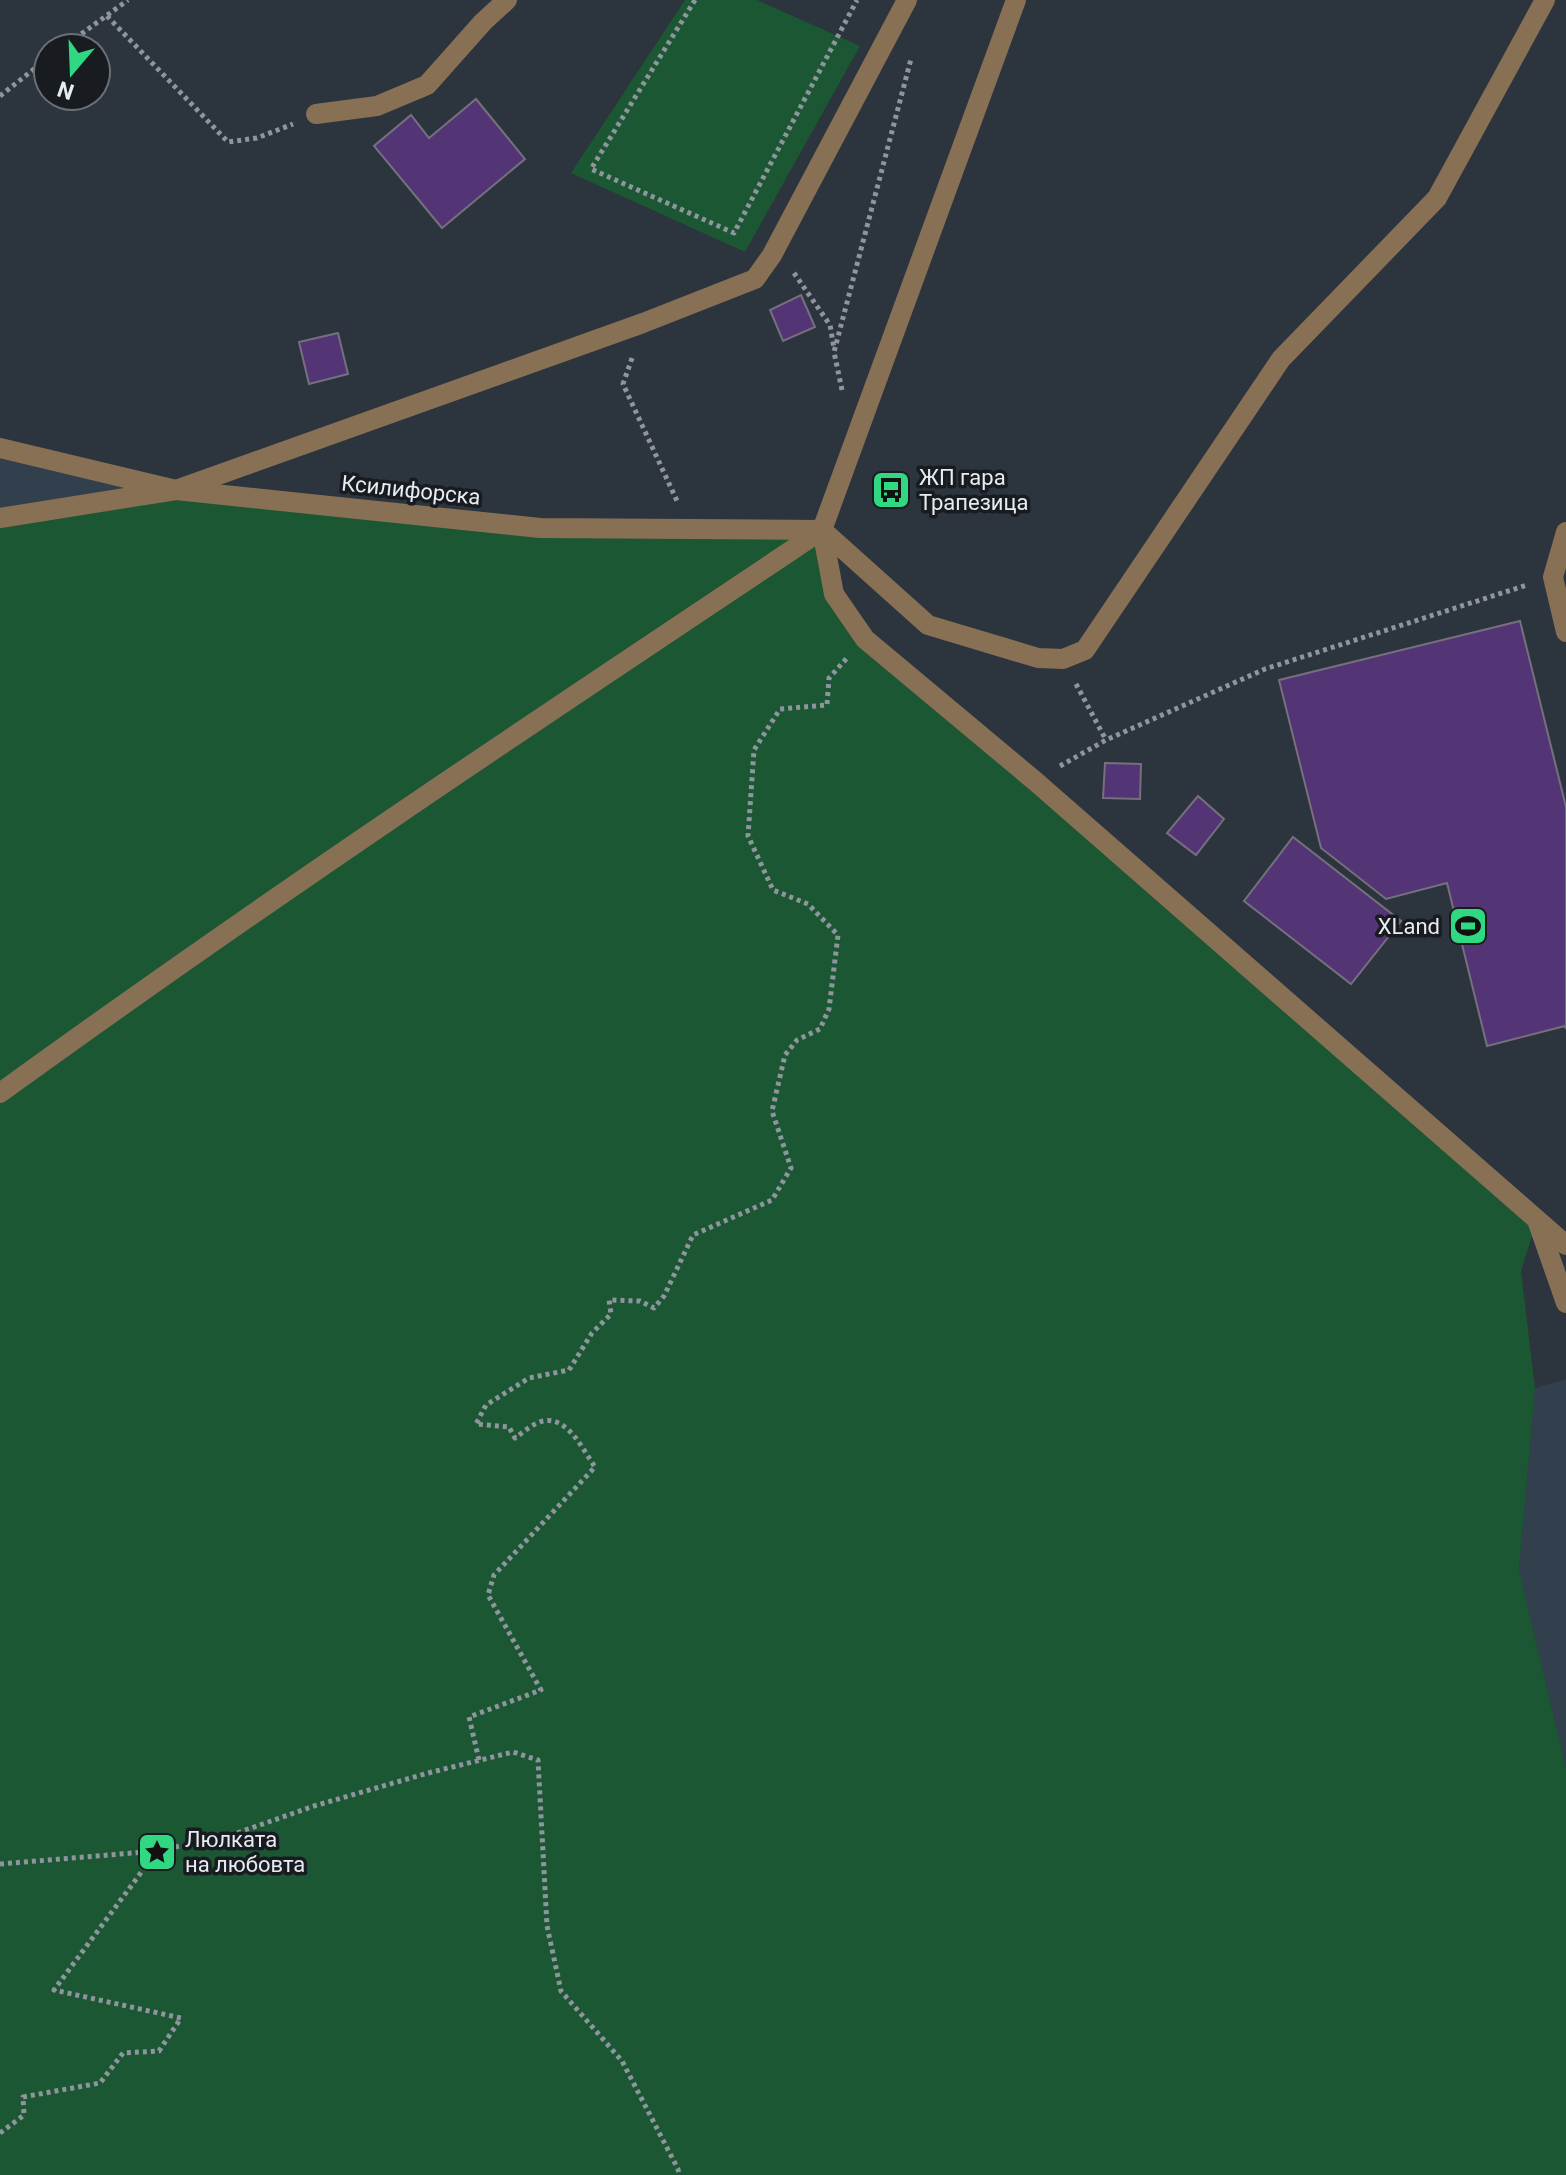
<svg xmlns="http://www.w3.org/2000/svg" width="1566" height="2175" viewBox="0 0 1566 2175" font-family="Roboto,sans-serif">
  <rect width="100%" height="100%" fill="#2c343e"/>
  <path fill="#323f4c" d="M 0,448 L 176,490 L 0,518 Z
    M 1566,1379 L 1566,1768 L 1519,1570 L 1535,1388 Z"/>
  <path fill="#1c5733" d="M 685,0 L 757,0 L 860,46 L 745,252 L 571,173 Z
    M 176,490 L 539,528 L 822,530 L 834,594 L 865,639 L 1537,1220 L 1521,1271 L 1535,1388 L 1519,1570 L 1566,1768 L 1566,2175 L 0,2175 L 0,518 Z"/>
  <path fill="#533576" stroke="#75707d" stroke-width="2" d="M 476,99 L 525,159 L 442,228 L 374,146 L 411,115 L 429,138 Z
    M 801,295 L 815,327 L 783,341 L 770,310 Z
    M 338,333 L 348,374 L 309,384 L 299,342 Z
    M 1520,621 L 1566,807 L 1566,1029 L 1565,1026 L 1487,1046 L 1447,883 L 1386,899 L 1321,848 L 1279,680 Z
    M 1105,763 L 1141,764 L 1140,799 L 1103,798 Z
    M 1198,796 L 1224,819 L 1196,855 L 1167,833 Z
    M 1293,837 L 1401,921 L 1351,984 L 1244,901 Z"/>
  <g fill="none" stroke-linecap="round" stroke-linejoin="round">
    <path stroke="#8e959d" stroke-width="5" stroke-dasharray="4 4" stroke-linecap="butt" d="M 695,0 L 591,169 L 734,233 L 857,0
      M 107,16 L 228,142 L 257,138 L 293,124
      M 62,48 L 128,0
      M 0,96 L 48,58
      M 794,273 L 830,325 L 834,348
      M 632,358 L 623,384 L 678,503
      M 842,390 L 834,352 L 911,59
      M 1076,684 L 1106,740
      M 1060,766 L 1106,740 L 1265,669 L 1527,585
      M 479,1760 L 469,1717 L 541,1690 L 488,1595 L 494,1575 L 595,1467 C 583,1450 568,1416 543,1421 C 534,1423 523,1432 515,1438 L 509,1427 L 476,1424 L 486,1405 L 529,1378 L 569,1370 L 592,1333 L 611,1314 L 609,1300 L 640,1301 L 654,1308 L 664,1296 L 693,1235 L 772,1200 L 791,1168 L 772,1111 L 785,1055 L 797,1040 L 820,1029 L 829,1009 L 838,935 L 808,904 L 773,890 L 748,836 L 754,750 L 780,709 L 827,705 L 829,678 L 847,658
      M 0,1864 L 157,1851 L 237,1833 L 314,1806 L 428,1773 L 513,1752 L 538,1760 L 547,1926 L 561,1991 L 622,2061 L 678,2169 L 679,2175
      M 0,2133 L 24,2115 L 23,2097 L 100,2083 L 123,2053 L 159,2051 L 181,2018 L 54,1990 L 157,1851"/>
    <path stroke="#887055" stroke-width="20" d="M 1016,0 L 822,530 L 834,594 L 865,639 L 1035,781 L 1566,1245
      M 316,114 L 377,106 L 427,85 L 483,22 L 507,0
      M 0,448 L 176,490 L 540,528 L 822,530
      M 0,518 L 176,490 L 643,323 L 755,279 L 772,255 L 907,0
      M 822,530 L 928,625 L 1038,658 L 1063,659 L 1085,650 L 1281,359 L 1437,198 L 1545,0
      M 1566,532 L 1553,577 L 1566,632
      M 0,1093 C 269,898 546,714 822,530
      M 1538,1223 L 1566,1303"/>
  </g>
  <defs>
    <symbol id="bus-square" viewBox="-11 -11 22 22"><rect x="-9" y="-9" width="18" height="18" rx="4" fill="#31d882" stroke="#181c20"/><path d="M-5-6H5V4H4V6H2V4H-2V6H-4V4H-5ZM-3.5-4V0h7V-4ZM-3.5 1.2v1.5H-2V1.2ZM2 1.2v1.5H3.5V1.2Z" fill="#111"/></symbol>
    <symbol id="stadium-square" viewBox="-11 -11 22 22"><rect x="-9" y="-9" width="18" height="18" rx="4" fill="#31d882" stroke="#181c20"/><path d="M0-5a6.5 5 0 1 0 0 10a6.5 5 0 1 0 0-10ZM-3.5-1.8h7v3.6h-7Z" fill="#111"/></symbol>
    <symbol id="sight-square" viewBox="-11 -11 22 22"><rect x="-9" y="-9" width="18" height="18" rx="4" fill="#31d882" stroke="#181c20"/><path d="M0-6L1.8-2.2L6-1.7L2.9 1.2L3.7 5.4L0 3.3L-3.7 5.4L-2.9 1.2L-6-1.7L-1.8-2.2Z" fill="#111"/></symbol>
  </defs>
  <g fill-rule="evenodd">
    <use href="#bus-square" x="869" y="468" width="44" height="44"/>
    <use href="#stadium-square" x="1446" y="904" width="44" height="44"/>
    <use href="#sight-square" x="135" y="1830" width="44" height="44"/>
  </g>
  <g text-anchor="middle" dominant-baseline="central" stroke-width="7" stroke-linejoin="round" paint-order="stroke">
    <g font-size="22" fill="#e6ecf2" stroke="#181c20" text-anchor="start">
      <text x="919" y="477">ЖП гара<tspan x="919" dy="25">Трапезица</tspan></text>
      <text x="1440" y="926" text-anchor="end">XLand</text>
      <text x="185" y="1839">Люлката<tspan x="185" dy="25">на любовта</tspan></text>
    </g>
    <g font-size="22" fill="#e6ecf2" stroke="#181c20">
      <text transform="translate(411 490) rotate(6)">Ксилифорска</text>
    </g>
  </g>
  <g transform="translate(72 72) rotate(199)"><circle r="38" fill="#181c20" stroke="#6a6f74" stroke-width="2"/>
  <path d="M0-6L14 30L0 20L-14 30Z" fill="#31d882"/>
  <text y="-12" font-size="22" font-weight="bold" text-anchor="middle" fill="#e6ecf2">N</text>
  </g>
</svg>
